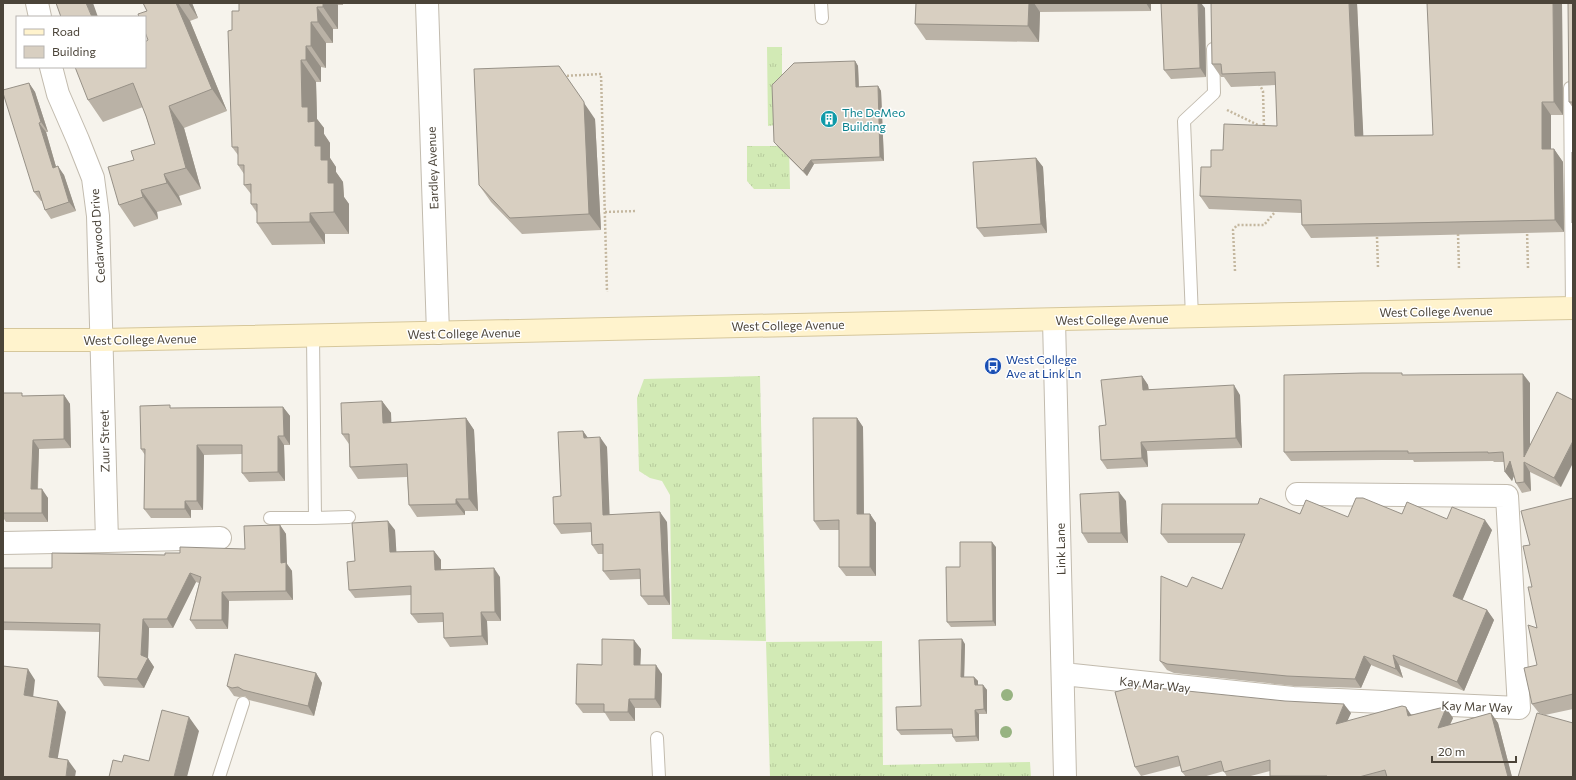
<svg xmlns="http://www.w3.org/2000/svg" width="1576" height="780" viewBox="0 0 1576 780" font-family="Commissioner,sans-serif">
  <defs>
    <pattern id="grass-tufts" width="24" height="20" patternUnits="userSpaceOnUse"><rect width="24" height="20" fill="#d2eab5"/><path d="M3 7l-1-3M5 7V3M7 7l1-3M15 17l-1-3M17 17v-4M19 17l1-3" fill="none" stroke="#b6ca9c"/></pattern>
  </defs>
  <rect width="100%" height="100%" fill="#f6f3ec"/>
  <path fill="url(#grass-tufts)" d="M 767,47 L 782,47 L 782,81 L 775,125 L 768,126 Z
    M 747,146 L 789,146 L 790,189 L 754,189 L 747,181 Z
    M 760,376 L 766,641 L 672,639 L 670,495 L 662,481 L 650,478 L 639,471 L 637,398 L 644,379 Z
    M 882,641 L 883,765 L 1030,762 L 1031,777 L 770,777 L 766,642 Z"/>
  <g fill="none" stroke-linecap="round" stroke-linejoin="round">
    <defs>
      <path id="service" d="M 821,3 L 822,18
        M 1570,88 L 1572,308
        M 1192,317 L 1184,121 L 1214,93 L 1213,49
        M 270,518 L 315,518 L 313,336
        M 315,518 L 349,517
        M 657,738 L 659,777
        M 219,777 L 243,703"/>
      <path id="minor" d="M 37,3 L 40,17
        M 427,3 L 438,333
        M 1054,320 L 1065,777
        M 107,541 L 220,538
        M 3,543 L 107,541 L 98,216 L 93,178 L 78,140 L 58,94 L 51,67
        M 1063,674 L 1293,698 L 1519,708 L 1507,496 L 1297,494"/>
      <path id="secondary" d="M 3,340 L 102,340 L 1573,308"/>
    </defs>
    <use href="#service" stroke="#c2bbae" stroke-width="14"/>
    <use href="#minor" stroke="#c2bbae" stroke-width="24"/>
    <use href="#secondary" stroke="#d6c79b" stroke-width="24"/>
    <path stroke="#c4b79f" stroke-width="2.5" stroke-dasharray="2 2" stroke-linecap="butt" d="M 563,76 L 601,74 L 607,292
      M 1259,84 L 1263,91 L 1264,128
      M 1227,110 L 1260,126
      M 605,212 L 637,211
      M 1527,230 L 1528,268
      M 1458,234 L 1459,269
      M 1377,237 L 1378,268
      M 1235,271 L 1233,230 L 1237,225 L 1264,225 L 1275,212"/>
    <use href="#service" stroke="#fff" stroke-width="12"/>
    <use href="#minor" stroke="#fff" stroke-width="22"/>
    <use href="#secondary" stroke="#fff3cd" stroke-width="22"/>
  </g>
  <g fill="#97b381">
    <circle cx="1007" cy="695" r="6"/>
    <circle cx="1006" cy="732" r="6"/>
  </g>
  <path fill="#bab2a6" d="M 143,3 L 192,3 L 198,18 L 190,21 L 227,111 L 184,128 L 201,189 L 179,196 L 182,205 L 157,212 L 158,219 L 134,227 L 119,205 L 134,160 L 155,144 L 146,116 L 143,107 L 103,122 L 88,100 L 145,67 L 148,40 L 147,11 Z
    M 239,3 L 343,3 L 343,5 L 338,5 L 338,29 L 333,29 L 333,43 L 326,43 L 326,68 L 321,67 L 321,82 L 316,82 L 317,119 L 324,128 L 324,134 L 330,143 L 330,158 L 336,167 L 336,172 L 343,182 L 344,197 L 349,204 L 349,234 L 325,234 L 325,244 L 272,245 L 257,223 L 257,213 L 251,204 L 251,194 L 244,185 L 244,174 L 238,165 L 238,155 L 232,147 L 232,30 L 239,11 Z
    M 916,3 L 1151,3 L 1151,11 L 1040,12 L 1039,42 L 926,40 L 915,24 Z
    M 1357,3 L 1363,136 L 1433,135 L 1562,3 L 1563,115 L 1551,115 L 1551,149 L 1554,149 L 1563,162 L 1564,232 L 1311,238 L 1302,225 L 1301,213 L 1209,209 L 1200,196 L 1211,167 L 1223,150 L 1277,126 L 1276,85 L 1231,87 L 1224,77 L 1221,77 L 1212,64 Z
    M 1573,3 L 1573,108 L 1569,102 Z
    M 1205,8 L 1206,77 L 1171,79 L 1164,70 Z
    M 855,61 L 858,66 L 859,87 L 878,86 L 881,91 L 884,161 L 814,164 L 807,176 L 778,147 L 774,142 Z
    M 29,83 L 35,92 L 48,132 L 46,132 L 56,167 L 64,175 L 76,211 L 51,219 L 45,210 L 42,201 L 41,201 L 34,192 Z
    M 595,119 L 601,230 L 522,234 L 491,202 L 479,185 Z
    M 1036,158 L 1043,167 L 1047,233 L 984,237 L 977,228 Z
    M 1403,375 L 1530,383 L 1530,445 L 1557,392 L 1561,487 L 1530,472 L 1531,491 L 1522,493 L 1516,483 L 1514,476 L 1512,481 L 1505,472 L 1504,462 L 1494,462 L 1493,461 L 1414,462 L 1413,460 L 1382,460 L 1291,461 L 1284,452 Z
    M 1142,376 L 1148,385 L 1149,389 L 1240,395 L 1242,448 L 1147,451 L 1148,467 L 1107,469 L 1101,460 L 1106,425 Z
    M 3,393 L 23,396 L 64,395 L 70,404 L 71,448 L 39,449 L 38,489 L 48,498 L 48,522 L 6,522 L 4,519 L 3,519 Z
    M 382,401 L 391,413 L 391,422 L 466,418 L 474,430 L 478,511 L 465,511 L 465,515 L 417,517 L 409,505 L 407,477 L 358,479 L 350,467 L 349,444 L 342,434 Z
    M 283,407 L 290,416 L 290,445 L 284,445 L 285,481 L 249,482 L 242,473 L 242,454 L 204,455 L 203,510 L 191,510 L 191,518 L 151,518 L 144,509 L 145,455 L 141,449 L 171,408 Z
    M 857,418 L 863,427 L 864,514 L 870,514 L 876,523 L 876,576 L 846,576 L 839,567 L 839,530 L 820,530 L 814,521 Z
    M 583,431 L 588,438 L 607,447 L 609,514 L 667,522 L 670,605 L 648,605 L 641,596 L 641,579 L 610,580 L 603,571 L 603,554 L 598,554 L 592,545 L 591,532 L 561,534 L 554,524 L 561,496 Z
    M 1573,498 L 1573,709 L 1545,715 L 1539,713 L 1532,704 L 1537,665 L 1537,628 L 1532,587 L 1530,545 Z
    M 1126,501 L 1128,543 L 1088,543 L 1082,533 Z
    M 1300,514 L 1348,517 L 1402,514 L 1447,519 L 1492,530 L 1462,600 L 1487,610 L 1494,620 L 1464,691 L 1399,665 L 1403,678 L 1371,665 L 1361,688 L 1294,686 L 1174,673 L 1167,670 L 1160,661 L 1187,587 L 1222,589 L 1241,543 L 1168,543 L 1161,534 Z
    M 280,525 L 286,534 L 287,564 L 292,571 L 293,600 L 229,601 L 228,629 L 196,629 L 190,620 L 199,583 L 196,582 L 173,628 L 149,628 L 148,658 L 154,667 L 144,688 L 104,686 L 98,677 L 100,632 L 3,630 L 3,568 L 52,568 L 180,553 L 245,549 Z
    M 395,530 L 396,552 L 434,551 L 441,560 L 441,569 L 500,577 L 501,621 L 487,621 L 488,645 L 450,647 L 444,638 L 443,622 L 418,623 L 411,614 L 411,595 L 355,598 L 349,590 Z
    M 996,547 L 996,626 L 951,627 L 947,622 L 960,567 Z
    M 965,644 L 964,677 L 974,677 L 978,681 L 978,685 L 983,685 L 987,690 L 987,714 L 979,714 L 979,741 L 956,742 L 953,737 L 953,734 L 901,735 L 897,730 L 921,706 Z
    M 641,649 L 640,665 L 662,674 L 661,708 L 635,708 L 635,721 L 610,721 L 605,713 L 583,713 L 576,704 L 602,665 Z
    M 316,673 L 322,683 L 314,716 L 249,700 L 245,696 L 239,697 L 234,696 L 227,686 Z
    M 1115,692 L 1351,713 L 1347,721 L 1412,715 L 1446,708 L 1453,718 L 1450,725 L 1491,713 L 1498,723 L 1512,777 L 1271,777 L 1270,771 L 1247,777 L 1227,777 L 1224,771 L 1203,777 L 1186,777 L 1182,772 L 1180,766 L 1141,776 L 1135,767 Z"/>
  <path fill="#979187" d="M 86,3 L 93,3 L 98,17 L 92,17 Z
    M 176,3 L 178,3 L 190,21 L 227,111 L 212,89 Z
    M 188,3 L 192,3 L 198,18 Z
    M 323,3 L 337,3 L 338,5 L 338,29 L 323,7 Z
    M 1029,3 L 1034,3 L 1040,12 L 1039,42 L 1028,26 Z
    M 1146,3 L 1151,3 L 1151,11 Z
    M 1198,3 L 1201,3 L 1205,8 L 1206,77 L 1200,68 Z
    M 1349,3 L 1357,3 L 1364,149 L 1355,136 Z
    M 1553,3 L 1562,3 L 1563,115 L 1554,102 Z
    M 317,7 L 333,29 L 333,43 L 318,22 Z
    M 311,22 L 326,43 L 326,68 L 311,46 Z
    M 306,46 L 321,67 L 321,82 L 306,60 Z
    M 301,60 L 316,82 L 317,119 L 324,128 L 324,134 L 330,143 L 330,158 L 336,167 L 336,172 L 343,182 L 344,197 L 349,204 L 349,234 L 334,212 L 328,183 L 321,160 L 315,146 L 308,122 L 302,107 Z
    M 855,61 L 858,66 L 859,92 L 856,87 Z
    M 559,66 L 595,119 L 601,230 L 589,214 Z
    M 29,83 L 35,92 L 48,132 L 41,122 Z
    M 878,86 L 881,91 L 884,161 L 880,157 Z
    M 1542,102 L 1551,115 L 1551,162 L 1542,149 Z
    M 169,106 L 184,128 L 201,189 L 186,168 Z
    M 39,123 L 46,132 L 59,177 L 53,168 Z
    M 1554,149 L 1563,162 L 1564,232 L 1555,220 Z
    M 1036,158 L 1043,167 L 1047,233 L 1041,224 Z
    M 811,160 L 814,164 L 807,176 L 803,171 Z
    M 58,166 L 64,175 L 76,211 L 69,202 Z
    M 164,174 L 179,196 L 182,205 L 167,183 Z
    M 141,190 L 157,212 L 158,219 L 143,197 Z
    M 310,213 L 325,234 L 325,244 L 310,222 Z
    M 1523,374 L 1530,383 L 1530,466 L 1524,457 Z
    M 1142,376 L 1148,385 L 1149,399 L 1143,390 Z
    M 1234,385 L 1240,395 L 1242,448 L 1236,438 Z
    M 64,395 L 70,404 L 71,448 L 64,439 Z
    M 382,401 L 391,413 L 392,435 L 383,423 Z
    M 283,407 L 290,416 L 290,445 L 284,436 Z
    M 466,418 L 474,430 L 478,511 L 469,499 Z
    M 857,418 L 863,427 L 864,523 L 857,514 Z
    M 583,431 L 590,441 L 584,438 Z
    M 278,436 L 284,445 L 285,481 L 278,472 Z
    M 600,437 L 607,447 L 610,524 L 603,515 Z
    M 33,440 L 39,449 L 37,498 L 31,489 Z
    M 1573,441 L 1573,463 L 1561,487 L 1554,478 Z
    M 1141,442 L 1147,451 L 1148,467 L 1142,458 Z
    M 197,445 L 204,455 L 203,510 L 197,501 Z
    M 1510,461 L 1516,470 L 1512,481 L 1505,472 Z
    M 1524,462 L 1530,472 L 1531,491 L 1524,482 Z
    M 42,489 L 48,498 L 48,522 L 42,513 Z
    M 1119,492 L 1126,501 L 1128,543 L 1121,533 Z
    M 456,499 L 465,511 L 465,515 L 456,504 Z
    M 185,501 L 191,510 L 191,518 L 185,509 Z
    M 660,512 L 667,522 L 670,605 L 664,596 Z
    M 870,514 L 876,523 L 876,576 L 870,567 Z
    M 1485,520 L 1492,530 L 1460,606 L 1453,596 Z
    M 388,521 L 395,530 L 397,561 L 390,552 Z
    M 280,525 L 286,534 L 287,564 L 292,571 L 293,600 L 286,591 L 281,563 Z
    M 992,542 L 996,547 L 996,626 L 993,621 Z
    M 434,551 L 441,560 L 441,578 L 435,570 Z
    M 494,568 L 500,577 L 501,621 L 495,612 Z
    M 190,573 L 196,582 L 173,628 L 167,619 Z
    M 222,592 L 229,601 L 228,629 L 222,620 Z
    M 1487,610 L 1494,620 L 1464,691 L 1457,682 Z
    M 481,612 L 487,621 L 488,645 L 482,636 Z
    M 143,619 L 149,628 L 148,658 L 154,667 L 144,688 L 137,679 L 141,655 Z
    M 962,639 L 965,644 L 964,682 L 961,677 Z
    M 634,640 L 641,649 L 640,674 L 634,665 Z
    M 1393,655 L 1399,665 L 1403,678 L 1396,669 Z
    M 1364,656 L 1371,665 L 1361,688 L 1355,679 Z
    M 656,665 L 662,674 L 661,708 L 655,699 Z
    M 28,669 L 35,680 L 32,707 L 24,695 Z
    M 316,673 L 322,683 L 314,716 L 308,706 Z
    M 974,677 L 978,681 L 978,690 L 975,685 Z
    M 983,685 L 987,690 L 987,714 L 984,709 Z
    M 629,699 L 635,708 L 635,721 L 628,712 Z
    M 58,701 L 66,712 L 56,768 L 49,757 Z
    M 1344,704 L 1351,713 L 1342,733 L 1336,724 Z
    M 1406,707 L 1412,716 L 1408,716 Z
    M 1446,708 L 1453,718 L 1444,737 L 1438,728 Z
    M 975,710 L 979,714 L 979,741 L 976,736 Z
    M 1491,713 L 1498,723 L 1512,777 L 1508,777 Z
    M 189,717 L 199,731 L 187,777 L 174,777 Z
    M 68,760 L 76,771 L 75,777 L 66,777 Z"/>
  <path fill="#d8cfc1" stroke="#979187" d="M 56,3 L 86,3 L 92,17 L 61,17 Z
    M 143,3 L 176,3 L 212,89 L 169,106 L 186,168 L 164,174 L 167,183 L 141,190 L 143,197 L 119,205 L 108,167 L 134,160 L 131,151 L 155,144 L 146,116 L 133,83 L 88,100 L 75,67 L 145,67 L 145,42 L 148,40 L 145,32 L 145,17 L 139,17 L 138,14 L 147,11 Z
    M 239,3 L 323,3 L 323,7 L 317,7 L 318,22 L 311,22 L 311,46 L 306,46 L 306,60 L 301,60 L 302,107 L 308,107 L 308,122 L 315,121 L 315,146 L 321,146 L 321,160 L 328,160 L 328,183 L 334,183 L 334,212 L 310,213 L 310,222 L 257,223 L 257,204 L 251,204 L 251,184 L 244,185 L 244,165 L 238,165 L 238,147 L 232,147 L 228,31 L 232,30 L 232,11 L 239,11 Z
    M 916,3 L 1029,3 L 1028,26 L 915,24 Z
    M 1161,3 L 1198,3 L 1200,68 L 1164,70 Z
    M 1211,3 L 1349,3 L 1355,136 L 1433,135 L 1427,3 L 1553,3 L 1554,102 L 1542,102 L 1542,149 L 1554,149 L 1555,220 L 1302,225 L 1301,200 L 1200,196 L 1201,167 L 1211,167 L 1211,150 L 1223,150 L 1224,124 L 1277,126 L 1275,72 L 1222,74 L 1221,64 L 1212,64 Z
    M 1568,3 L 1573,3 L 1573,102 L 1569,102 Z
    M 855,61 L 856,87 L 878,86 L 880,157 L 811,160 L 803,171 L 774,142 L 772,85 L 794,63 Z
    M 559,66 L 584,102 L 589,214 L 510,218 L 479,185 L 474,69 Z
    M 29,83 L 41,122 L 39,123 L 53,168 L 58,166 L 69,202 L 45,210 L 39,191 L 34,192 L 3,93 L 3,90 Z
    M 1572,152 L 1573,152 L 1573,223 L 1572,223 Z
    M 1036,158 L 1041,224 L 977,228 L 973,162 Z
    M 1362,373 L 1402,373 L 1402,375 L 1523,374 L 1524,457 L 1557,392 L 1573,400 L 1573,441 L 1554,478 L 1524,462 L 1524,482 L 1516,483 L 1510,461 L 1505,472 L 1503,452 L 1488,453 L 1488,452 L 1408,453 L 1408,451 L 1375,451 L 1284,452 L 1284,375 Z
    M 1142,376 L 1143,390 L 1234,385 L 1236,438 L 1141,442 L 1142,458 L 1101,460 L 1099,426 L 1106,425 L 1101,380 Z
    M 3,393 L 22,393 L 22,396 L 64,395 L 64,439 L 33,440 L 31,489 L 42,489 L 42,513 L 3,513 Z
    M 382,401 L 383,423 L 466,418 L 469,499 L 456,499 L 456,504 L 409,505 L 407,464 L 350,467 L 349,434 L 342,434 L 341,403 Z
    M 170,405 L 170,408 L 283,407 L 284,436 L 278,436 L 278,472 L 242,473 L 242,445 L 197,445 L 197,501 L 185,501 L 185,509 L 144,509 L 145,449 L 141,449 L 140,406 Z
    M 813,418 L 857,418 L 857,514 L 870,514 L 870,567 L 839,567 L 839,520 L 814,521 Z
    M 583,431 L 584,438 L 600,437 L 603,515 L 660,512 L 664,596 L 641,596 L 640,569 L 603,571 L 603,544 L 592,545 L 591,523 L 554,524 L 553,497 L 561,496 L 558,432 Z
    M 1119,492 L 1121,533 L 1082,533 L 1080,494 Z
    M 1260,498 L 1300,514 L 1306,500 L 1348,517 L 1356,498 L 1363,498 L 1402,514 L 1407,502 L 1447,519 L 1452,507 L 1485,520 L 1453,596 L 1487,610 L 1457,682 L 1393,655 L 1396,669 L 1364,656 L 1355,679 L 1287,676 L 1167,664 L 1160,661 L 1161,576 L 1187,587 L 1192,577 L 1222,589 L 1245,534 L 1161,534 L 1162,504 L 1258,504 Z
    M 1573,498 L 1573,694 L 1532,704 L 1524,668 L 1537,665 L 1528,625 L 1537,628 L 1528,587 L 1532,587 L 1523,546 L 1530,545 L 1521,511 Z
    M 388,521 L 390,552 L 434,551 L 435,570 L 494,568 L 495,612 L 481,612 L 482,636 L 444,638 L 443,613 L 411,614 L 411,586 L 349,590 L 347,562 L 355,561 L 352,523 Z
    M 280,525 L 281,563 L 286,562 L 286,591 L 222,592 L 222,620 L 190,620 L 201,577 L 190,573 L 167,619 L 143,619 L 141,655 L 148,658 L 137,679 L 98,677 L 100,624 L 3,622 L 3,568 L 52,568 L 52,553 L 165,555 L 165,553 L 180,553 L 180,547 L 245,549 L 244,526 Z
    M 960,542 L 992,542 L 993,621 L 947,622 L 946,567 L 960,567 Z
    M 602,639 L 634,640 L 634,665 L 656,665 L 655,699 L 629,699 L 628,712 L 604,712 L 604,704 L 576,704 L 577,664 L 602,665 Z
    M 962,639 L 961,677 L 974,677 L 975,685 L 983,685 L 984,709 L 975,710 L 976,736 L 953,737 L 952,729 L 897,730 L 896,707 L 921,706 L 919,640 Z
    M 235,654 L 316,673 L 308,706 L 243,690 L 238,687 L 232,688 L 227,686 Z
    M 3,666 L 28,669 L 24,695 L 58,701 L 49,757 L 68,760 L 66,777 L 3,777 Z
    M 1138,686 L 1285,701 L 1344,704 L 1336,724 L 1402,706 L 1406,707 L 1408,716 L 1440,708 L 1446,708 L 1438,728 L 1491,713 L 1508,777 L 1387,777 L 1385,770 L 1359,777 L 1327,777 L 1327,776 L 1270,776 L 1270,760 L 1224,772 L 1221,761 L 1182,772 L 1178,756 L 1135,767 L 1115,692 Z
    M 162,710 L 189,717 L 174,777 L 109,777 L 113,760 L 122,762 L 124,755 L 149,761 Z
    M 1537,713 L 1573,723 L 1573,777 L 1518,777 Z"/>
  <defs>
    <symbol id="building-disc" viewBox="-11 -11 22 22"><circle r="9.5" fill="#0f9aa8" stroke="#fff"/><path d="M-4-6H4V6H1V3H-1V6H-4ZM-2.5-4.3h1.7v1.8h-1.7ZM.8-4.3h1.7v1.8H.8ZM-2.5-1h1.7V.8h-1.7ZM.8-1h1.7V.8H.8Z" fill="#fff"/></symbol>
    <symbol id="bus-disc" viewBox="-11 -11 22 22"><circle r="9.5" fill="#1a4fb4" stroke="#fff"/><path d="M-5-6H5V4H4V6H2V4H-2V6H-4V4H-5ZM-3.5-4V0h7V-4ZM-3.5 1.2v1.5H-2V1.2ZM2 1.2v1.5H3.5V1.2Z" fill="#fff"/></symbol>
  </defs>
  <g fill-rule="evenodd">
    <use href="#building-disc" x="819" y="109" width="20" height="20"/>
    <use href="#bus-disc" x="983" y="356" width="20" height="20"/>
  </g>
  <g text-anchor="middle" dominant-baseline="central" stroke-width="3" stroke-linejoin="round" paint-order="stroke">
    <g font-size="12" fill="#0d838f" stroke="#fff" text-anchor="start">
      <text x="842" y="112">The DeMeo<tspan x="842" dy="14">Building</tspan></text>
    </g>
    <g font-size="12" fill="#4b4439" stroke="#fff">
      <text transform="translate(432 168) rotate(-92)">Eardley Avenue</text>
      <text transform="translate(97 236) rotate(-94)">Cedarwood Drive</text>
      <text transform="translate(1436 311) rotate(-1)">West College Avenue</text>
      <text transform="translate(1112 319) rotate(-1)">West College Avenue</text>
      <text transform="translate(788 325) rotate(-1)">West College Avenue</text>
      <text transform="translate(464 333) rotate(-1)">West College Avenue</text>
      <text transform="translate(140 339) rotate(-1)">West College Avenue</text>
      <text transform="translate(104 441) rotate(-91)">Zuur Street</text>
      <text transform="translate(1060 549) rotate(-91)">Link Lane</text>
      <text transform="translate(1155 684) rotate(6)">Kay Mar Way</text>
      <text transform="translate(1477 706) rotate(2)">Kay Mar Way</text>
    </g>
    <g font-size="12" fill="#164399" stroke="#fff" text-anchor="start">
      <text x="1006" y="359">West College<tspan x="1006" dy="14">Ave at Link Ln</tspan></text>
    </g>
  </g>
  <rect width="1576" height="780" fill="none" stroke="#4b4439" stroke-width="8"/>
  <rect x="16" y="16" width="130" height="52" fill="#ffffff" stroke="#b7b4b0"/>
  <rect x="24" y="29" width="20" height="6" fill="#fff3cd" stroke="#b7b4b0"/>
  <text x="52" y="36" font-size="12" fill="#4b4439">Road</text>
  <rect x="24" y="46" width="20" height="12" fill="#d8cfc1" stroke="#b7b4b0"/>
  <text x="52" y="56" font-size="12" fill="#4b4439">Building</text>
  <path d="M1432 756v6h84v-6" fill="none" stroke="#4b4439" stroke-width="2"/>
  <text x="1438" y="756" font-size="12" fill="#4b4439" stroke="#ffffff" stroke-width="3" paint-order="stroke">20 m</text>
</svg>
